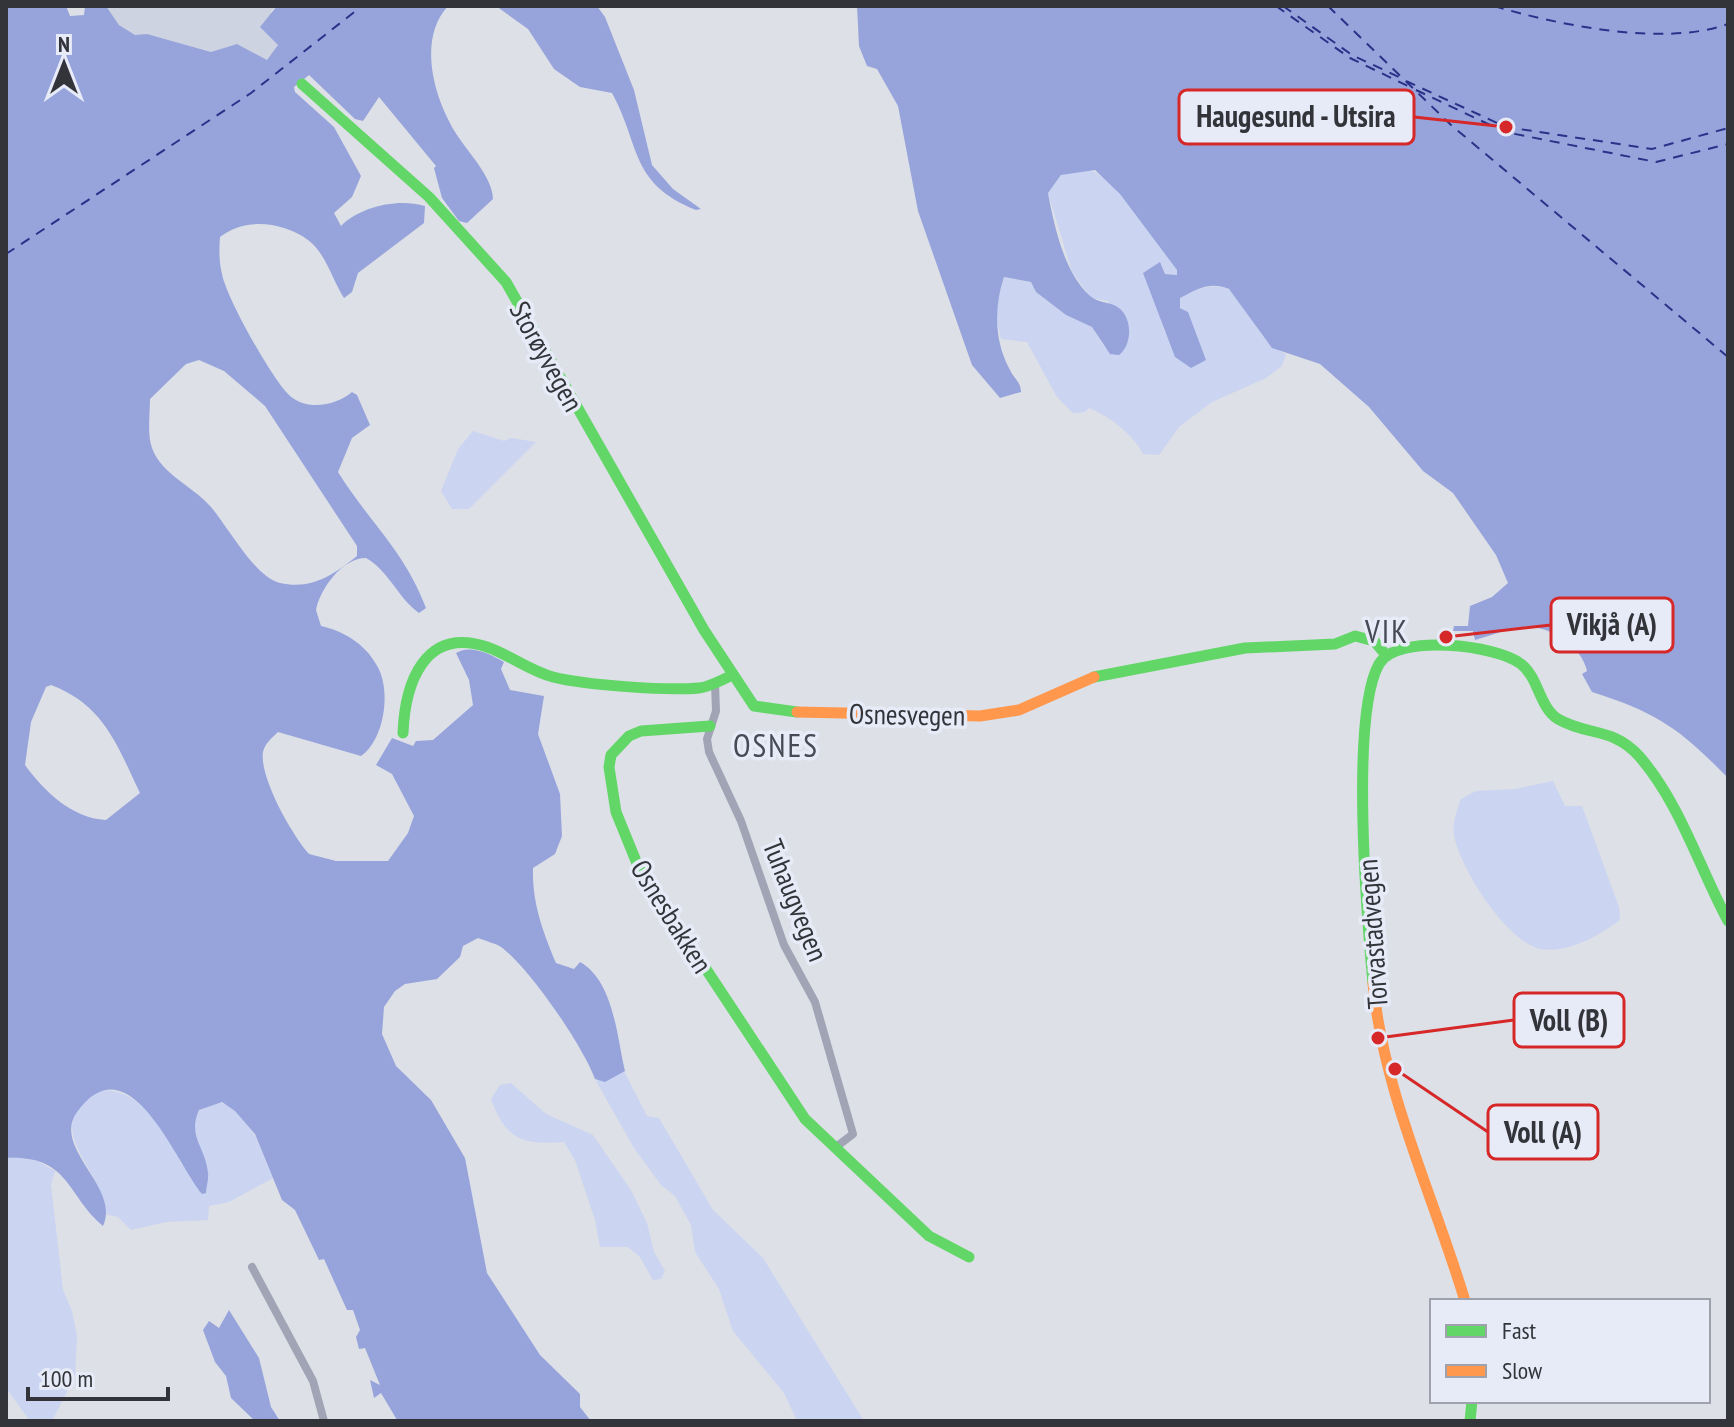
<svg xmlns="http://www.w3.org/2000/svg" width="1734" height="1427" viewBox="0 0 1734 1427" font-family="'PT Sans Narrow',sans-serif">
  <rect width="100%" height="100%" fill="#dde0e7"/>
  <path fill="#ced3e1" d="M 106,6 L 277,6 L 271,11 L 278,49 L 267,60 L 237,45 L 211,52 L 147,34 L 135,36 L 119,25 Z"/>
  <path fill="#cbd4f1" d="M 1086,169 C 1110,171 1165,247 1177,270 L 1178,275 L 1165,274 L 1161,264 L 1164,333 L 1184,311 L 1178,304 L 1180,297 C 1256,259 1236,333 1286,354 L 1282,366 L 1266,378 L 1212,402 L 1179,427 L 1159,455 L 1143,454 C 1133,434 1109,416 1089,408 L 1085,412 L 1073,413 L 1057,397 L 1027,342 L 1001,339 L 995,310 L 1004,277 L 1031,282 L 1036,292 L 1066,315 L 1092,327 L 1105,348 L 1108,301 L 1091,298 L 1072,272 L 1048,193 L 1061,175 Z
    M 473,431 L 504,441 L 511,438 L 536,442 L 469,509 L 452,509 L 441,491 L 458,449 Z
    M 1553,781 L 1565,806 L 1582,806 L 1619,907 L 1620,920 C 1600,935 1567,954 1541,949 C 1507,943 1459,867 1454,835 C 1452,823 1457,810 1461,799 L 1476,791 L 1515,789 Z
    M 623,1069 L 647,1116 L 659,1118 L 713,1210 L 763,1258 L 864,1421 L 797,1421 L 784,1393 L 733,1331 L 719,1289 L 695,1252 L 691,1225 L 675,1196 L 661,1185 L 634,1148 L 596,1081 Z
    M 511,1083 L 546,1114 L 593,1135 L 631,1190 L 647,1223 L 654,1252 L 665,1271 L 661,1279 L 653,1280 L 640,1257 L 628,1247 L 600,1247 L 595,1220 L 575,1160 L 564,1142 C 524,1145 506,1141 491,1099 L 500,1085 Z
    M 96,1091 C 139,1084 166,1131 182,1165 L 202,1155 L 193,1123 L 199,1110 L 219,1102 C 251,1110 261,1152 273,1178 L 229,1202 L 209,1206 L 208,1220 L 166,1222 L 131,1230 L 118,1217 L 105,1214 C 104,1167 38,1131 96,1091 Z
    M 30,1157 L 55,1171 L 51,1185 L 63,1290 L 72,1311 L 77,1336 L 75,1376 L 52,1421 L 30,1421 L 6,1388 L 6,1158 Z"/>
  <path fill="#97a4db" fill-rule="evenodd" d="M 6,6 L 66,6 L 70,16 L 84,15 L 85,6 L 106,6 L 119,25 L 135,35 L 147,34 L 211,52 L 237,44 L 267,60 L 278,45 L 260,27 L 277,6 L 448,6 C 417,40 434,99 457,135 C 468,152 493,178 493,199 L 467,223 L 459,221 L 442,198 L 434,168 L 436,166 L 379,97 L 363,121 L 355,119 L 309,75 L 294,87 L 295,92 L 334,127 L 361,176 L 352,197 L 334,213 L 341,226 C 360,207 397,198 425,206 L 424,223 L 358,273 L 352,292 L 344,298 C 333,281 325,252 308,240 C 283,222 245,217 220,237 C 219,249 219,262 222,274 C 226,297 272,379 289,395 C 307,412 337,405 352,392 L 357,395 L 370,425 L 352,438 L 338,472 C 369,522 404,550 426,608 L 419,613 C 398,598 389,571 366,558 C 342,558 320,589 316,610 L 321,626 C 343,631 364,643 376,664 C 392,688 385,739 361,756 L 278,732 C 272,738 265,743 263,752 C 259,777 292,835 309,854 L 336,861 L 388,861 L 408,833 L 414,816 L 392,774 L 376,765 L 392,738 L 413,746 L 416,741 L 433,740 L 473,705 L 469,680 L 456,653 C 471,644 490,654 504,662 L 501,669 L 510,690 L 544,696 L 538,734 L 560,794 L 562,836 L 555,854 L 533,868 C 532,903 543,932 556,963 L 574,969 L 580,962 C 614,981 617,1038 625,1071 L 605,1082 L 595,1079 C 583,1046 529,967 501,947 C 495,943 485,941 478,938 L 463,946 L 460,957 L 437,979 L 405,984 L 395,991 L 384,1007 L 382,1034 L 396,1066 L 431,1100 L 465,1158 L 487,1273 L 540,1355 L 580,1394 L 580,1407 L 591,1421 L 397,1420 L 381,1393 L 374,1398 L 370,1380 L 380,1385 L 365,1348 L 359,1349 L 356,1337 L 360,1330 L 353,1310 L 347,1310 L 324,1259 L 319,1260 L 295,1210 L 282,1200 L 255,1134 L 235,1111 L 222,1102 L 199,1110 C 187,1136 206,1148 208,1173 C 209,1179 206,1187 206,1193 L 202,1194 C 175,1161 129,1040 77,1112 C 51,1148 121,1187 103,1226 C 66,1195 70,1155 6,1158 ZM 199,360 L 224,371 L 265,406 L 357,546 L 357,556 C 333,575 312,590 280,583 C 255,577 228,527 211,507 C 193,486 162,475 152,448 C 147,434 150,414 150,399 L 186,364 ZM 51,685 C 104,705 117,745 140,793 L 106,820 C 71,818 44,791 25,765 L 31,722 L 46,687 Z
    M 496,6 L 597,6 L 605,17 L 634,90 L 652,165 L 673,189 L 701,209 L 696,210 C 629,183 641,146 612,93 L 580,87 L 554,69 L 528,29 Z
    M 857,6 L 1728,6 L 1728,778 C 1680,729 1658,713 1592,692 L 1582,674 L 1587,671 C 1582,646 1549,625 1524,627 C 1508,628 1490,636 1475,640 L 1473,631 L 1453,631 L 1454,626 L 1468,626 L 1470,606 L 1492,597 L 1508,583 L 1496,555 L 1453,493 L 1423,471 L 1369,407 L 1320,364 L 1272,348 L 1229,289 C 1210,281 1197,289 1180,298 L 1180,308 L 1188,312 L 1206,360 L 1191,368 L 1175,357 L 1143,273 L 1160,262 L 1165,274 L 1177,275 L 1177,270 L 1120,194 L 1095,170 L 1061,175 L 1048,193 C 1054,225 1064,272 1089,295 C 1100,306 1116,299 1125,315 C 1132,327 1130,347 1119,355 L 1110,354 L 1092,327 L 1066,315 L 1036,292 L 1031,282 L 1004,277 C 994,307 994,341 1010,370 C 1014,379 1021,382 1021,392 L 1000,398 L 972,365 L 918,211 L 898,106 L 877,69 L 867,66 L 859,46 Z
    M 229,1310 L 259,1358 L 271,1407 L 280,1421 L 255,1421 L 231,1398 L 226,1376 L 215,1362 L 203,1330 L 209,1321 L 219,1328 Z"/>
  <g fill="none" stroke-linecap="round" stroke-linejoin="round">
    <path stroke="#293289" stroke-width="2" stroke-dasharray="10 8" stroke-linecap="butt" d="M 1276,6 L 1350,58 L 1410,87
      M 1283,6 L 1352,55 L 1401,78
      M 1328,6 L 1451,125 L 1728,357
      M 1494,6 C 1558,25 1664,47 1728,24
      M 1406,81 L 1506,127 L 1652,149 L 1728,128
      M 1416,90 L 1505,132 L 1656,162 L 1728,144
      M 6,254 L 251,93 L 362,6"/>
    <path stroke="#a0a4b5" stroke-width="8" d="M 715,684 L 716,711 L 707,739 L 709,752 L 741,821 L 784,945 L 815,1002 L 853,1134 L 836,1147
      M 252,1267 L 313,1381 L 324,1421"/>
    <path stroke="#63d668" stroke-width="11" d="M 302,84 L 429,197 L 506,282 L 704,630 L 754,706 L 797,712
      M 1094,677 L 1245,648 L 1335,644 L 1355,636 L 1374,641 L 1387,656
      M 710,726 L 641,731 L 629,736 L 611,755 L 609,767 L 616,812 L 638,866 L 805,1119 L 929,1236 L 969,1257
      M 403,733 C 405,684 424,626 487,647 C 510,655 530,671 553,677 C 585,685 666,691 699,688 C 710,687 723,679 733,675
      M 1373,983 C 1367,919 1350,716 1379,664 C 1397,633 1497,645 1521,664 C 1539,678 1539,707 1558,719 C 1587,736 1613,727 1639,756 C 1680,803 1699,867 1728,921
      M 1470,1421 L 1472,1401"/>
    <path stroke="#ff974d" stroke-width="11" d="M 797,712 L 980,716 L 1019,710 L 1094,677
      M 1373,983 C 1383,1092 1434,1197 1465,1301"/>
  </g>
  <g text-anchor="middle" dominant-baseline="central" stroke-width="7" stroke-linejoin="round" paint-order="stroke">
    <g font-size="28" fill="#323439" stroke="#e7ebf8">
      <text transform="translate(547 356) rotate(61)">Storøyvegen</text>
      <text transform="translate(907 714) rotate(1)">Osnesvegen</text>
      <text transform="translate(796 900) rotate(68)">Tuhaugvegen</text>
      <text transform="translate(672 916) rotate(58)">Osnesbakken</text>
      <text transform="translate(1372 934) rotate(-94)">Torvastadvegen</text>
    </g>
    <g font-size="32" letter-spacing="2" fill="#474a55" stroke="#e7ebf8">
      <text x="1387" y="631">VIK</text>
      <text x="776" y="745">OSNES</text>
    </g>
  </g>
  <path fill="none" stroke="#d62828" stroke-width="3" d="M1506 127L1414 117M1446 637L1551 625M1378 1038L1514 1020M1395 1069L1488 1132"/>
  <g fill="#d62828" stroke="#e7ebf8" stroke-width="3">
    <circle cx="1506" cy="127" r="8"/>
    <circle cx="1446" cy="637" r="8"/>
    <circle cx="1378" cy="1038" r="8"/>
    <circle cx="1395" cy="1069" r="8"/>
  </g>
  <g fill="#e7ebf8" stroke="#d62828" stroke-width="3">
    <rect x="1179" y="90" width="235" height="54" rx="8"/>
    <rect x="1551" y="598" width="122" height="54" rx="8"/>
    <rect x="1514" y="993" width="110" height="54" rx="8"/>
    <rect x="1488" y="1105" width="110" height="54" rx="8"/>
  </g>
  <g font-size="30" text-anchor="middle" font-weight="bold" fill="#323439">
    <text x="1296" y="127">Haugesund - Utsira</text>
    <text x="1612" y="635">Vikjå (A)</text>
    <text x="1569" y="1031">Voll (B)</text>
    <text x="1543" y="1143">Voll (A)</text>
  </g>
  <rect width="1734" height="1427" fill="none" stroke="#323439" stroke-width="16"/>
  <rect x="1430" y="1299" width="280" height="104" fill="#e7ebf8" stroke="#9fa2ac" stroke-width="2"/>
  <rect x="1446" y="1325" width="40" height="12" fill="#63d668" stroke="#9fa2ac" stroke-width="2"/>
  <text x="1502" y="1339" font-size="24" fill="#323439">Fast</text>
  <rect x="1446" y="1365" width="40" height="12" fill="#ff974d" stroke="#9fa2ac" stroke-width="2"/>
  <text x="1502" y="1379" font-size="24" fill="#323439">Slow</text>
  <g transform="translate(64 64)" stroke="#e7ebf8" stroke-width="6" paint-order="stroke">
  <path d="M0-6L14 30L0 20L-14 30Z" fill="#323439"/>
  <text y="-12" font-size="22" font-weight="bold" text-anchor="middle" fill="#323439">N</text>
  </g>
  <path d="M28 1387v12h140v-12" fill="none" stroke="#323439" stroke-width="4"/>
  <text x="40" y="1387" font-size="24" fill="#323439" stroke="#e7ebf8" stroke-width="6" paint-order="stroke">100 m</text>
</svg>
